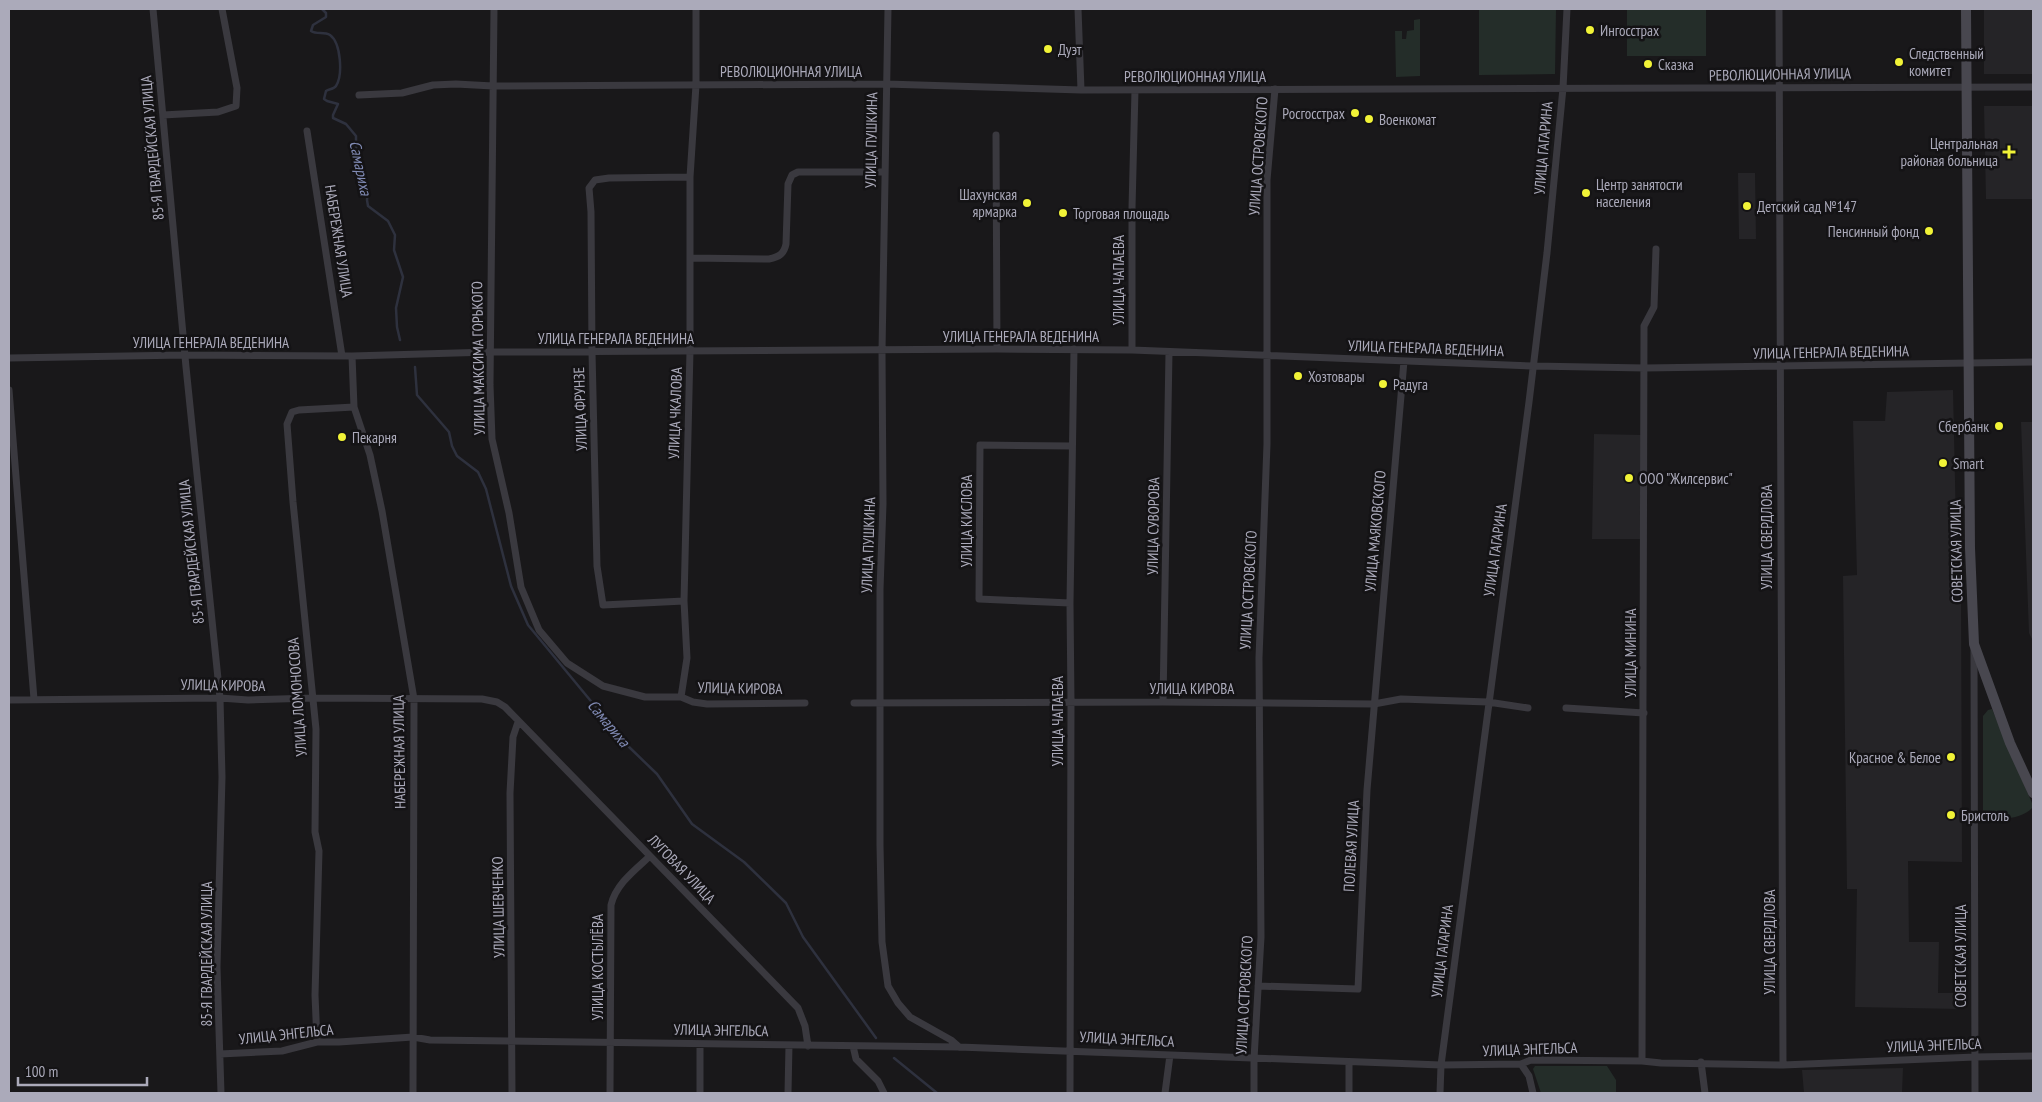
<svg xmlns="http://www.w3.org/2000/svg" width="2042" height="1102" viewBox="0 0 2042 1102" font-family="'PT Sans Narrow',sans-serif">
  <rect width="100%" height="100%" fill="#19181a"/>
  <path fill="#252427" d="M 1984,9 L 2033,9 L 2033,74 L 1984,74 Z
    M 1984,106 L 2033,106 L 2033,199 L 1986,199 Z
    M 1738,173 L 1755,173 L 1756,239 L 1739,239 Z
    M 1953,390 L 1957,571 L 1961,589 L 1962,862 L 1908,861 L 1909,942 L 1939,942 L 1938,993 L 1960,993 L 1960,1009 L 1855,1007 L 1857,889 L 1847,889 L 1843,576 L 1857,575 L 1853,421 L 1885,421 L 1887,392 Z
    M 2021,422 L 2033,422 L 2033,641 L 2029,633 Z
    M 1594,434 L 1642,435 L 1640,539 L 1592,539 Z
    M 1903,1068 L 1902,1093 L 1804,1093 L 1802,1070 Z"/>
  <path fill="#242d29" d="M 1479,9 L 1556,9 L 1555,74 L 1479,75 Z
    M 1627,9 L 1706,9 L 1706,56 L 1627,56 Z
    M 1420,19 L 1420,76 L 1396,77 L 1395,31 L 1402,31 L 1402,39 L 1406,39 L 1407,31 L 1414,30 L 1414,20 Z
    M 1992,709 L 2032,803 L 2032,808 C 2022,819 1999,821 1985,815 L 1983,810 L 1983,716 L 1988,710 Z
    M 1535,1066 L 1607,1066 L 1616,1080 L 1616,1093 L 1541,1093 L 1533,1069 Z"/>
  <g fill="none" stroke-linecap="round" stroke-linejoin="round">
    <path stroke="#2e313e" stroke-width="2.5" d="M 322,9 L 326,13 L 326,17 L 313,25 L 311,31 C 317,35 324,31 330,35 C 341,43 343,75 336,86 C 334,89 329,89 326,91 L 324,99 L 327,101 L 338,104 L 333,115 L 333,118 L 346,124 L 356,136 L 356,149 L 361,160 L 361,175 L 368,188 L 367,200 L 368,206 L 388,221 L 395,235 L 394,250 L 403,277 L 396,308 L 397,327 L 400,340
      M 415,367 L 417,395 L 449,432 L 452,446 L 457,456 L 478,472 L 486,489 L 511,586 L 528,625 L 628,746 L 657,774 L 692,824 L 744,862 L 786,903 L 803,937 L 876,1038
      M 894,1058 L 937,1093"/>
    <path stroke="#3a393f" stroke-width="7" d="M 153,9 L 186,367 L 220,698 L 222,777 L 217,967 L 221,1093
      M 494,9 L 490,385 L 492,439 L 509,513 L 521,587 L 539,630 L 567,663 L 603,686 L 645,697 L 681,697 L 693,702 L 707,704 L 805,703
      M 888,9 L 882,351 L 883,504 L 880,590 L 880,845 L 882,942 L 888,986 L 898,1003 L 910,1017 L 951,1040 L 959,1047
      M 1078,9 L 1081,90
      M 1779,9 L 1783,1065
      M 359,95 L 402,93 L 433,85 L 456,84 L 493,86 L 886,84 L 1081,90 L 2033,87
      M 163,115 L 218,112 L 236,106 L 237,88 L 222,9
      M 307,131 L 342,356
      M 996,135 L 997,349
      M 690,258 L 769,259 C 779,257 784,254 786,244 L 788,184 L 792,175 L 798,172 L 885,172
      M 1132,350 L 1132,208 L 1135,90
      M 352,356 L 354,407 L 370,455 L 382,511 L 414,699 L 413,1093
      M 9,358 L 185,355 L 352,356 L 490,352 L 997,349 L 1132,350 L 1533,366 L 1645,368 L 2033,362
      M 9,390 L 34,699
      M 684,601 L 603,605 L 597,566 L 592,352 L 591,212 L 589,188 L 595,180 L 609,178 L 690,177
      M 1070,603 L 979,599 L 980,445 L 1072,446
      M 1974,649 L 1975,1093
      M 681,697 L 687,658 L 684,601 L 690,351 L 690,177 L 696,85 L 696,9
      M 9,700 L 220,698 L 248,700 L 313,698 L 482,699 L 497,702 L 505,707 L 798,1008 L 805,1026 L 808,1046
      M 1163,702 L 1169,352
      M 854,703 L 1163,702 L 1374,704 L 1401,699 L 1488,702 L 1528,708
      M 1566,708 L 1644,713
      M 1258,986 L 1358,989 L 1367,790 L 1404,361
      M 317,1042 L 315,995 L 319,851 L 315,832 L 316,729 L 293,502 L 287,424 L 292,412 L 299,410 L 354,407
      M 700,1044 L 700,1093
      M 853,1046 L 856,1059 L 878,1081 L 884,1093
      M 220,1054 L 282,1051 L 317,1042 L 339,1042 L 413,1037 L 430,1040 L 959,1047 L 1441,1065 L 1521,1064 L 1531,1060 L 1642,1061 L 1661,1063 L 1783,1065 L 1975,1057 L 2033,1056
      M 1642,1061 L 1644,326 L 1654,307 L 1656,249
      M 1701,1062 L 1705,1093
      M 1521,1064 L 1529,1076 L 1533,1093
      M 512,1093 L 510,793 L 513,737 L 518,722
      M 610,1093 L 611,905 C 616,884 635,870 650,856
      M 788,1093 L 789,1045
      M 1070,1093 L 1071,703 L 1070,603 L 1074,349
      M 1165,1093 L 1170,1055
      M 1254,1093 L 1254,1059 L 1261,937 L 1259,658 L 1267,444 L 1267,180 L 1275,89
      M 1349,1093 L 1349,1062
      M 1440,1093 L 1441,1065 L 1529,402 L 1547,253 L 1563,88 L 1567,9"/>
    <path stroke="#48474f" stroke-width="10" d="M 1966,9 L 1970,548 L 1974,644 L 2010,743 L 2033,793"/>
  </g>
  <g fill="#f1f337" stroke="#141315" stroke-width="2">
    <circle cx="1590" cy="30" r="5"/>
    <circle cx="1048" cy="49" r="5"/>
    <circle cx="1899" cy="62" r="5"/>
    <circle cx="1648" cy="64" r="5"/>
    <circle cx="1355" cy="113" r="5"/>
    <circle cx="1369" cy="119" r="5"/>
    <path d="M2006.5 144.5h5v5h5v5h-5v5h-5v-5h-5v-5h5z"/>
    <circle cx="1586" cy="193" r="5"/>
    <circle cx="1027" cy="203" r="5"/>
    <circle cx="1747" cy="206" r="5"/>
    <circle cx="1063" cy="213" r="5"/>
    <circle cx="1929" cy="231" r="5"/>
    <circle cx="1298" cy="376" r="5"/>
    <circle cx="1383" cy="384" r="5"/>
    <circle cx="1999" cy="426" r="5"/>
    <circle cx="342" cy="437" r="5"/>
    <circle cx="1943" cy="463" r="5"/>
    <circle cx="1629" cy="478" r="5"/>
    <circle cx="1951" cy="757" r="5"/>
    <circle cx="1951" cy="815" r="5"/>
  </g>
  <g text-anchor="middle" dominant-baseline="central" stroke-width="5" stroke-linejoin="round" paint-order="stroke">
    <g font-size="15" fill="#abaaba" stroke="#141315" text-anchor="start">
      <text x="1600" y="30">Ингосстрах</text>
      <text x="1058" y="49">Дуэт</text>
      <text x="1909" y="53">Следственный<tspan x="1909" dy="17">комитет</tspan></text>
      <text x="1658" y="64">Сказка</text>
      <text x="1345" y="113" text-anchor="end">Росгосстрах</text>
      <text x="1379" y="119">Военкомат</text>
      <text x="1998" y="143" text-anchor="end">Центральная<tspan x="1998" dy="17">районая больница</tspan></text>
      <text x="1596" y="184">Центр занятости<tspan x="1596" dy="17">населения</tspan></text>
      <text x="1017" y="194" text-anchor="end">Шахунская<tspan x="1017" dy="17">ярмарка</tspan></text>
      <text x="1757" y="206">Детский сад №147</text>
      <text x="1073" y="213">Торговая площадь</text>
      <text x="1919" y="231" text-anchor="end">Пенсинный фонд</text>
      <text x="1308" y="376">Хозтовары</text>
      <text x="1393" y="384">Радуга</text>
      <text x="1989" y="426" text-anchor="end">Сбербанк</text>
      <text x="352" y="437">Пекарня</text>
      <text x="1953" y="463">Smart</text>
      <text x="1639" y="478">ООО "Жилсервис"</text>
      <text x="1941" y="757" text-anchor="end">Красное &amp; Белое</text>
      <text x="1961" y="815">Бристоль</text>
    </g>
    <g font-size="15" fill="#abaaba" stroke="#141315">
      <text x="791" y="71">РЕВОЛЮЦИОННАЯ УЛИЦА</text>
      <text transform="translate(1780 74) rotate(-1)">РЕВОЛЮЦИОННАЯ УЛИЦА</text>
      <text x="1195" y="76">РЕВОЛЮЦИОННАЯ УЛИЦА</text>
      <text transform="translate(871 140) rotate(-89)">УЛИЦА ПУШКИНА</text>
      <text transform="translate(152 148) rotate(-95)">85-Я ГВАРДЕЙСКАЯ УЛИЦА</text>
      <text transform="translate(1543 148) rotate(-85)">УЛИЦА ГАГАРИНА</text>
      <text transform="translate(1258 156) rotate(-86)">УЛИЦА ОСТРОВСКОГО</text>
      <text transform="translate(339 241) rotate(81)">НАБЕРЕЖНАЯ УЛИЦА</text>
      <text transform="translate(1118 280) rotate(-90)">УЛИЦА ЧАПАЕВА</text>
      <text x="1021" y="336">УЛИЦА ГЕНЕРАЛА ВЕДЕНИНА</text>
      <text x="616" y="338">УЛИЦА ГЕНЕРАЛА ВЕДЕНИНА</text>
      <text x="211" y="342">УЛИЦА ГЕНЕРАЛА ВЕДЕНИНА</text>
      <text transform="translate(1426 348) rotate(2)">УЛИЦА ГЕНЕРАЛА ВЕДЕНИНА</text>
      <text transform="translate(1831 352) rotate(-1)">УЛИЦА ГЕНЕРАЛА ВЕДЕНИНА</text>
      <text transform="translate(478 358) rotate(-91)">УЛИЦА МАКСИМА ГОРЬКОГО</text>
      <text transform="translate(580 409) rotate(-92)">УЛИЦА ФРУНЗЕ</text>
      <text transform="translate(675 413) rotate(-88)">УЛИЦА ЧКАЛОВА</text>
      <text transform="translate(966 521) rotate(-90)">УЛИЦА КИСЛОВА</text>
      <text transform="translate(1153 526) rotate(-89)">УЛИЦА СУВОРОВА</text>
      <text transform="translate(1375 531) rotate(-85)">УЛИЦА МАЯКОВСКОГО</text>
      <text transform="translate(1766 537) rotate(-90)">УЛИЦА СВЕРДЛОВА</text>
      <text transform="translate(868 545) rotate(-88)">УЛИЦА ПУШКИНА</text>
      <text transform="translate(1495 550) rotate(-82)">УЛИЦА ГАГАРИНА</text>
      <text transform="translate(1956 551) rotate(-91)">СОВЕТСКАЯ УЛИЦА</text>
      <text transform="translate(191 552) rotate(-96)">85-Я ГВАРДЕЙСКАЯ УЛИЦА</text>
      <text transform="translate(1248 590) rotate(-87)">УЛИЦА ОСТРОВСКОГО</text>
      <text transform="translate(1630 653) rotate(-90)">УЛИЦА МИНИНА</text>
      <text transform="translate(223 685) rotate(1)">УЛИЦА КИРОВА</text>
      <text transform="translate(740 688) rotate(1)">УЛИЦА КИРОВА</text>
      <text x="1192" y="688">УЛИЦА КИРОВА</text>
      <text transform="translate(297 697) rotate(-94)">УЛИЦА ЛОМОНОСОВА</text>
      <text transform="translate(1057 721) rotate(-90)">УЛИЦА ЧАПАЕВА</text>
      <text transform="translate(399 752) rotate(-91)">НАБЕРЕЖНАЯ УЛИЦА</text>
      <text transform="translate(1351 846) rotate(-87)">ПОЛЕВАЯ УЛИЦА</text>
      <text transform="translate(682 869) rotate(46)">ЛУГОВАЯ УЛИЦА</text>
      <text transform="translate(498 907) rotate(-91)">УЛИЦА ШЕВЧЕНКО</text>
      <text transform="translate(1769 942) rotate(-90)">УЛИЦА СВЕРДЛОВА</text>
      <text transform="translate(1442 951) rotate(-83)">УЛИЦА ГАГАРИНА</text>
      <text transform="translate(206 954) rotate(-90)">85-Я ГВАРДЕЙСКАЯ УЛИЦА</text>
      <text transform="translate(1960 956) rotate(-90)">СОВЕТСКАЯ УЛИЦА</text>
      <text transform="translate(597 967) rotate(-90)">УЛИЦА КОСТЫЛЁВА</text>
      <text transform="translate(1244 995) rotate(-87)">УЛИЦА ОСТРОВСКОГО</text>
      <text transform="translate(721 1030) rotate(1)">УЛИЦА ЭНГЕЛЬСА</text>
      <text transform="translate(286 1034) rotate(-6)">УЛИЦА ЭНГЕЛЬСА</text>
      <text transform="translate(1127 1039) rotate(3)">УЛИЦА ЭНГЕЛЬСА</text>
      <text transform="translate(1934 1045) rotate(-2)">УЛИЦА ЭНГЕЛЬСА</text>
      <text transform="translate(1530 1049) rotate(-2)">УЛИЦА ЭНГЕЛЬСА</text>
    </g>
    <g font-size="16" font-style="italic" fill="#818bb5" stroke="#141315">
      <text transform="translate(361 168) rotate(78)">Самариха</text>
      <text transform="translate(609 723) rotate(50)">Самариха</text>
    </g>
  </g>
  <rect width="2042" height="1102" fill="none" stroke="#abaaba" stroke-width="20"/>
  <path d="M18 1077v8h129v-8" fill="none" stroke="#abaaba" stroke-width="2.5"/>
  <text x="25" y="1077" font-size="15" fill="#abaaba" stroke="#141315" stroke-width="4" paint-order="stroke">100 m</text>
</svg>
